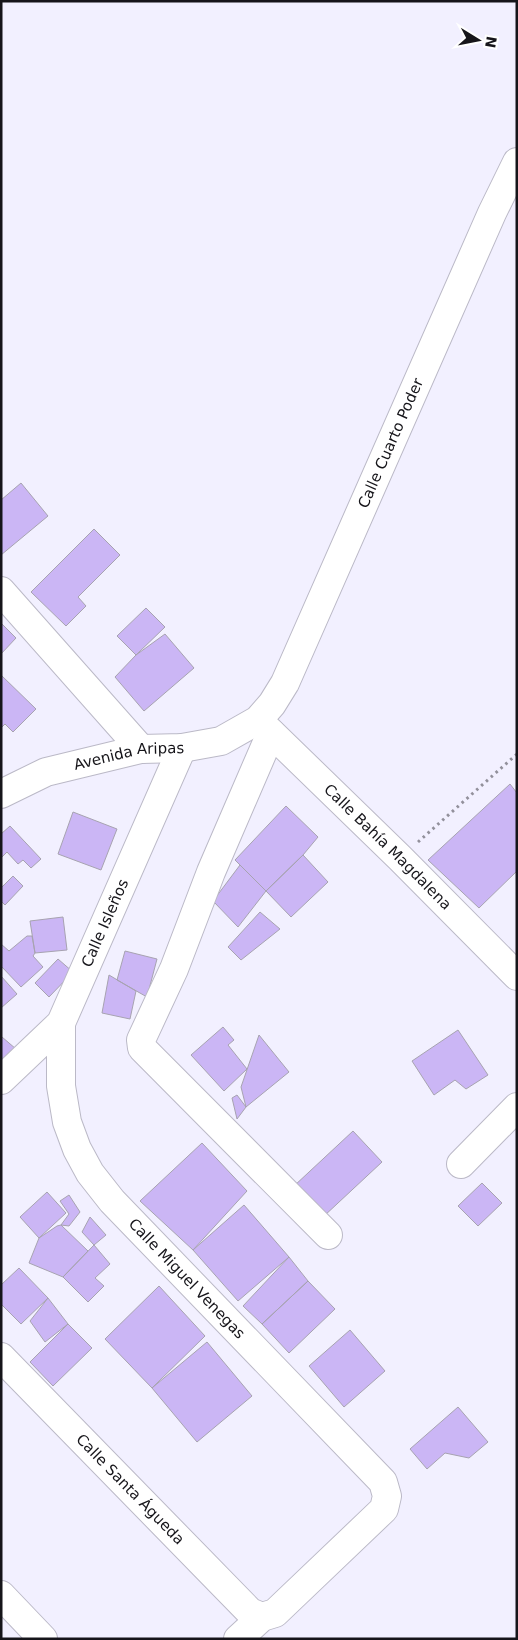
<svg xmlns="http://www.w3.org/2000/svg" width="518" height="1640" viewBox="0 0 518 1640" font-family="'DejaVu Sans',sans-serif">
  <rect width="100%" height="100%" fill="#f2f0ff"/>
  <path fill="#cbb6f5" stroke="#a7a3b0" d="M 21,483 L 48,516 L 1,555 L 1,500 Z
    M 94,529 L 120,555 L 78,597 L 86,606 L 66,626 L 31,592 Z
    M 146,608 L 165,627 L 136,655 L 117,636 Z
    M 1,623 L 16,638 L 1,654 Z
    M 165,634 L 194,668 L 144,711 L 115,677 L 136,655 Z
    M 1,675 L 36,709 L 13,732 L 5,724 L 1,728 Z
    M 510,784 L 517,793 L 517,871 L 479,908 L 428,860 Z
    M 286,806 L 318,837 L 303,855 L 266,891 L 235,860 Z
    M 73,812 L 117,829 L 101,870 L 58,854 Z
    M 10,826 L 41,859 L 31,868 L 23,860 L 18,864 L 7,852 L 1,858 L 1,834 Z
    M 303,855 L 328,882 L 291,917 L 266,891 Z
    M 240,865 L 266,891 L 238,927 L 213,901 Z
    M 13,876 L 23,886 L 5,905 L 1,901 L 1,888 Z
    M 260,912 L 280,929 L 241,960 L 228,947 Z
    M 63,917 L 67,950 L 35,953 L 30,921 Z
    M 27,936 L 32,936 L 35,953 L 33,956 L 43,967 L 21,987 L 1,966 L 1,944 L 9,951 Z
    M 125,951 L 157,959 L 147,997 L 117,980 Z
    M 58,959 L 73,972 L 49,997 L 35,983 Z
    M 109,975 L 136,991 L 130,1019 L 102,1013 Z
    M 1,976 L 17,994 L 1,1008 Z
    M 223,1027 L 234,1040 L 228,1045 L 247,1069 L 224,1091 L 191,1055 Z
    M 458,1030 L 488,1075 L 466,1089 L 455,1080 L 434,1095 L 412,1061 Z
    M 259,1035 L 289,1072 L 246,1107 L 241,1087 Z
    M 2,1037 L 16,1049 L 1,1066 L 1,1038 Z
    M 237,1095 L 246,1107 L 237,1119 L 232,1098 Z
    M 353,1131 L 382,1162 L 323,1217 L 294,1186 Z
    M 202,1143 L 247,1191 L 193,1250 L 140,1201 Z
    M 482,1183 L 502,1203 L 478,1226 L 458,1206 Z
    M 47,1192 L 66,1213 L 39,1238 L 20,1217 Z
    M 69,1195 L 80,1212 L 69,1226 L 61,1225 L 69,1214 L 60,1201 Z
    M 244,1205 L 289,1257 L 238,1301 L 193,1250 Z
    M 90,1217 L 106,1235 L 94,1245 L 82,1232 Z
    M 61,1225 L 88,1251 L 63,1277 L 29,1263 L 39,1238 L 57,1226 Z
    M 94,1245 L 110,1264 L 95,1278 L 104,1286 L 88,1302 L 63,1277 Z
    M 289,1257 L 308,1281 L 262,1324 L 243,1306 Z
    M 19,1268 L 48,1298 L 21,1324 L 1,1304 L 1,1285 Z
    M 308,1281 L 335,1309 L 289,1353 L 262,1324 Z
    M 159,1286 L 205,1336 L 152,1388 L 105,1339 Z
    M 48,1298 L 68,1324 L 45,1342 L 30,1321 Z
    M 68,1324 L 92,1348 L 53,1386 L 30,1362 Z
    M 350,1330 L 385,1371 L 344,1407 L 309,1366 Z
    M 207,1342 L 252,1396 L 197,1442 L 152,1388 Z
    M 458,1407 L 488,1442 L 469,1458 L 445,1453 L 427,1469 L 410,1449 Z"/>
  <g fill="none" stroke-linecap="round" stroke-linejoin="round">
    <defs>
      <g id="minor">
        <path d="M 1,591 L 141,749"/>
        <path id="s1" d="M 259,721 L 400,858 L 517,976"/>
        <path d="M 271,733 L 211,872 L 174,969 L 141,1040 L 142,1048 L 328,1235"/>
        <path id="s2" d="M 1,794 L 46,772 L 141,749 L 182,748 L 221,741 L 258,720 L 272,704 L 285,683 L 492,213 L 517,162"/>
        <path id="s3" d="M 61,1023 L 61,1086 L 67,1122 L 77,1149 L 90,1173 L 112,1201 L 383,1482 L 387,1496 L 384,1509 L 275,1613 L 262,1617 L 238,1639"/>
        <path id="s4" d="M 1,1080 L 61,1023 L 182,748"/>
        <path d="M 461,1164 L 517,1107"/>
        <path id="s5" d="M 1,1357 L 250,1612 L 262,1617"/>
        <path d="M 1,1595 L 43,1639"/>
      </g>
    </defs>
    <use href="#minor" stroke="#bbb9c7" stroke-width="30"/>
    <path stroke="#92909b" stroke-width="3" stroke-dasharray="2.5 4" stroke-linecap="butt" d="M 418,842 L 517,754"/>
    <use href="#minor" stroke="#fff" stroke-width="28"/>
  </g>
  <g text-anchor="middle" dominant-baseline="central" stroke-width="5" stroke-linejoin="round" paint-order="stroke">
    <g font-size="15" fill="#16151a" stroke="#fff">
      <text stroke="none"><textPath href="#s2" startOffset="579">Calle Cuarto Poder</textPath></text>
      <text stroke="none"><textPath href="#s2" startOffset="135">Avenida Aripas</textPath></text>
      <text stroke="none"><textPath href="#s1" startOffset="180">Calle Bahía Magdalena</textPath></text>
      <text stroke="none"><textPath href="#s4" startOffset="192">Calle Isleños</textPath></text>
      <text stroke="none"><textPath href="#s3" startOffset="299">Calle Miguel Venegas</textPath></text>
      <text stroke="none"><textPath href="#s5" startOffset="185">Calle Santa Águeda</textPath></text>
    </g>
  </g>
  <rect width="518" height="1640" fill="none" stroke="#16151a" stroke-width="5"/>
  <g transform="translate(478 40) rotate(100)" stroke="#ffffff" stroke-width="4" paint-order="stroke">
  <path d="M0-4L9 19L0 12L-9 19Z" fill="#16151a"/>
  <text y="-8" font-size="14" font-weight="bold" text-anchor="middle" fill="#16151a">N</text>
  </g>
</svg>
